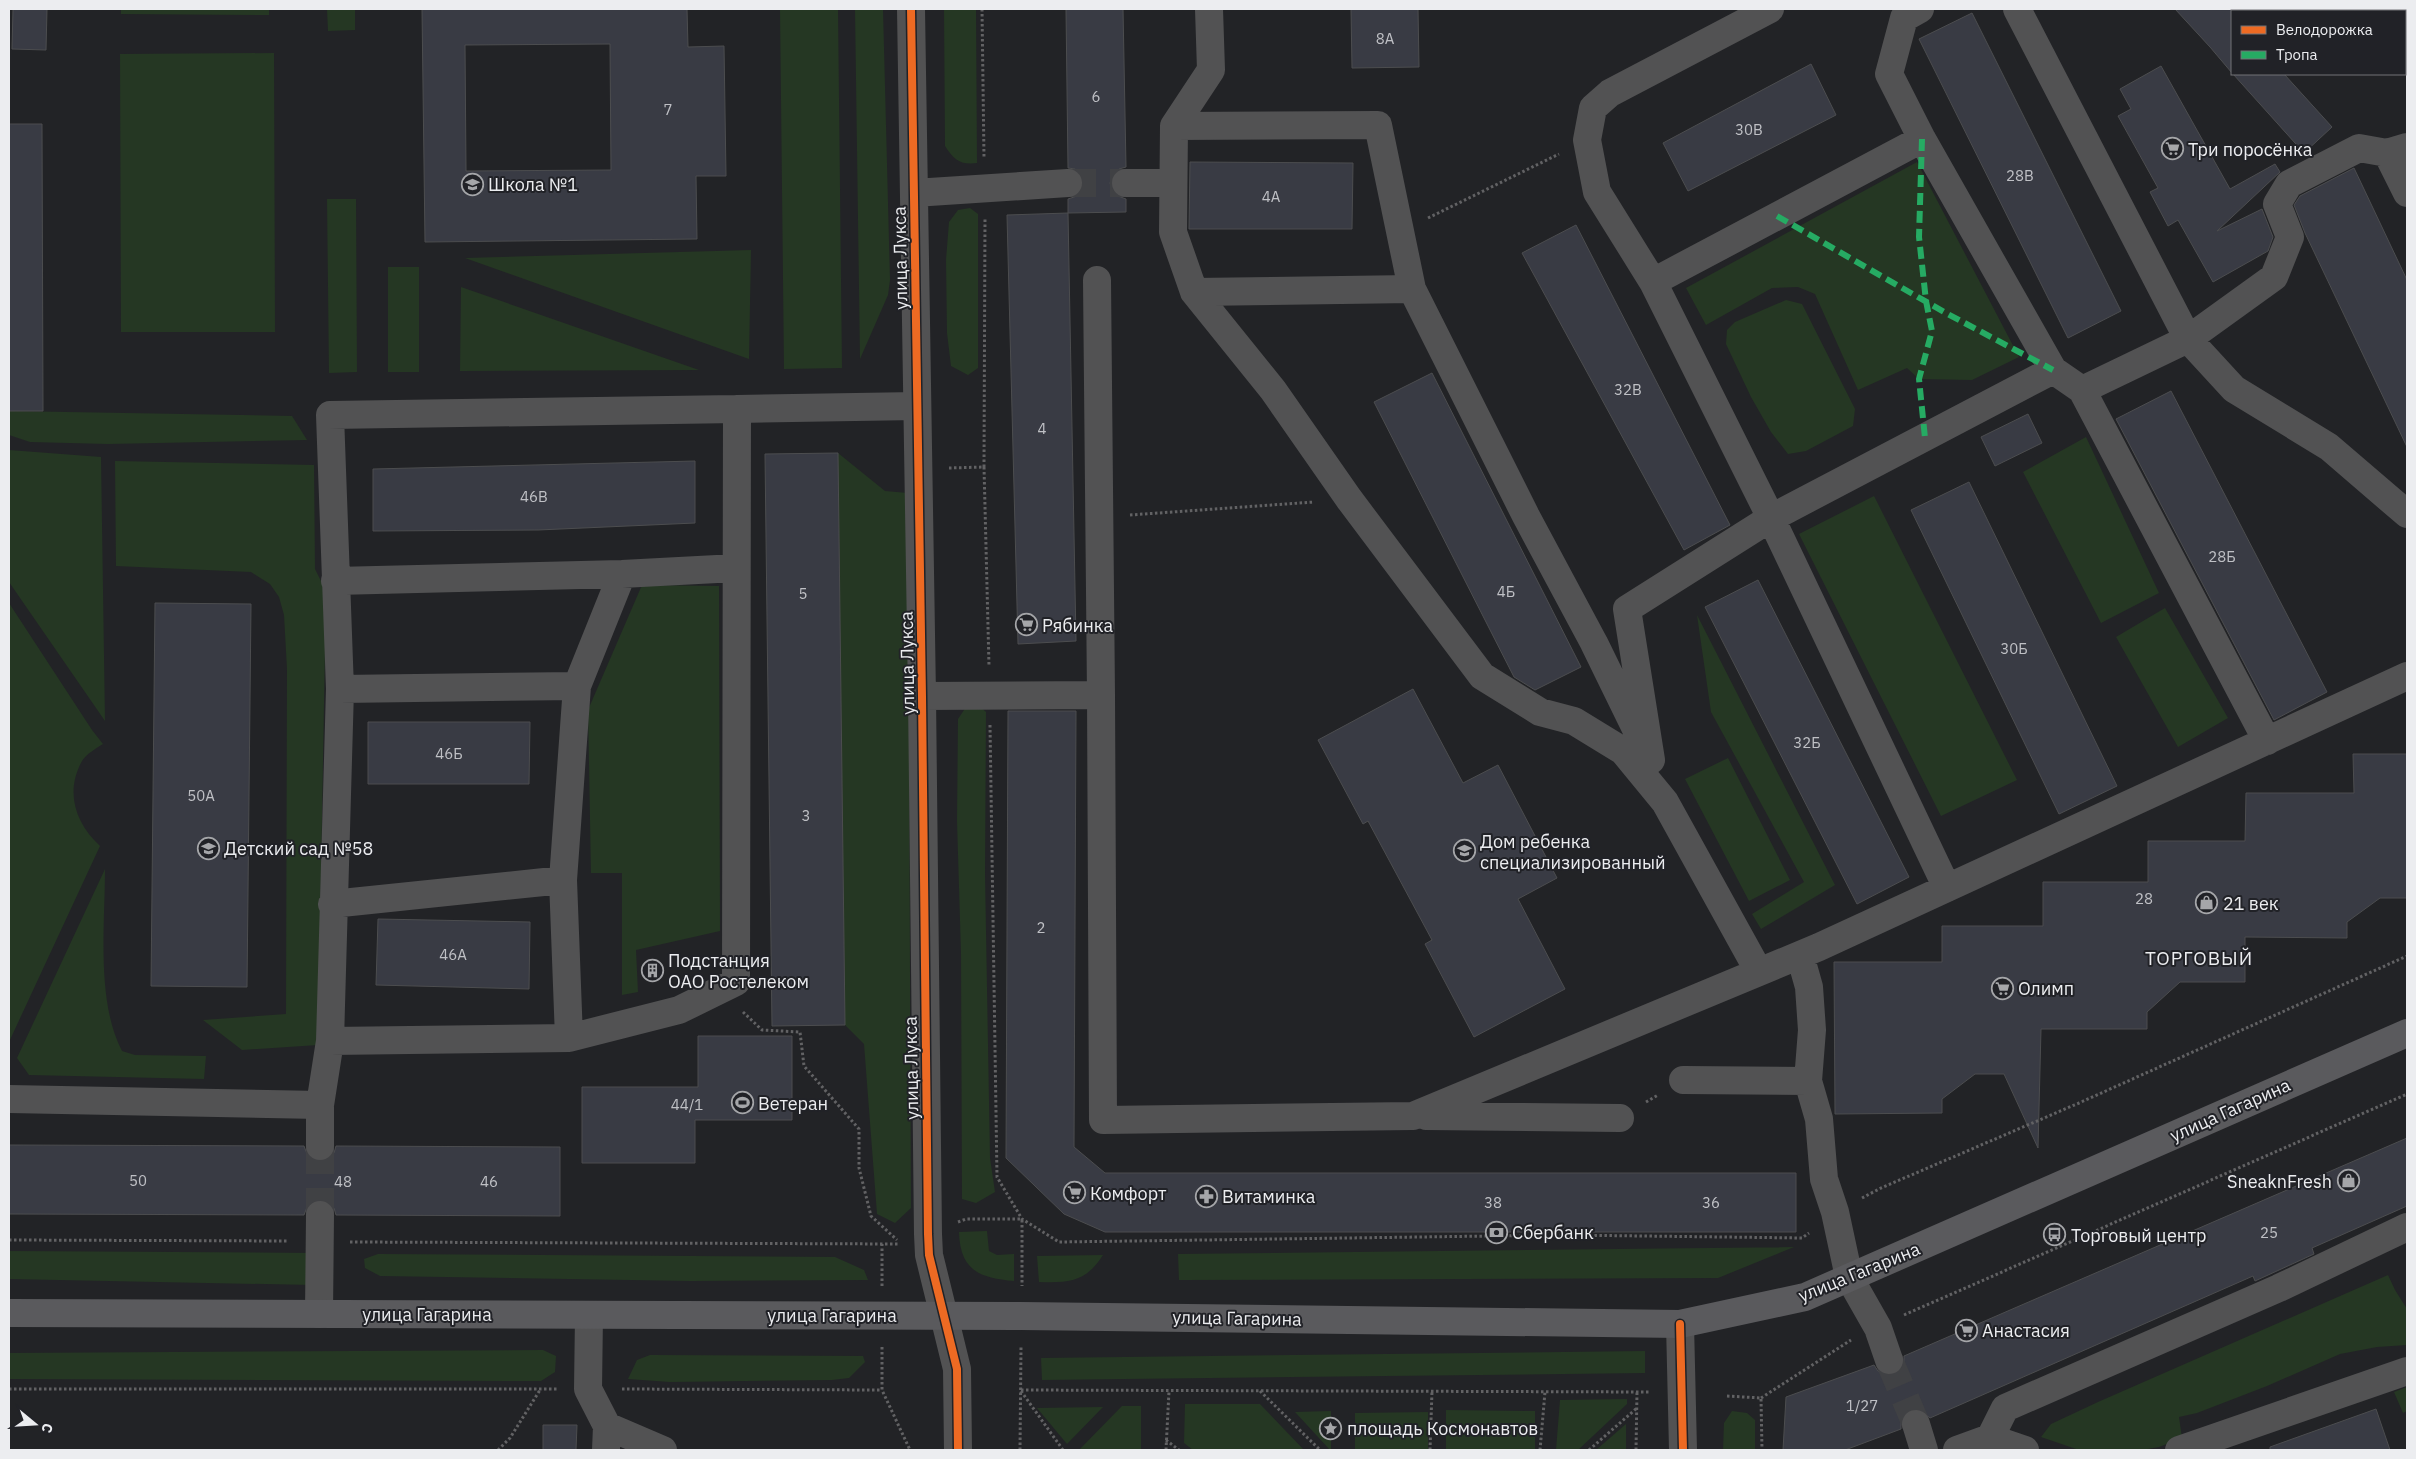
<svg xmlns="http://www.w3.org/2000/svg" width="2416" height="1459" viewBox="0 0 2416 1459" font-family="'IBM Plex Sans',sans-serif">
  <rect width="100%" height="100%" fill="#222326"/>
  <path fill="#253723" d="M 121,9 L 269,9 L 269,15 L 121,14 Z
    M 327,9 L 355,9 L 355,30 L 328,31 Z
    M 780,9 L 838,9 L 842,368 L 784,369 Z
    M 855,9 L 883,9 L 890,280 L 888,295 L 860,359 Z
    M 944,9 L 976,9 L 977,163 C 960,165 954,160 945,146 Z
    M 274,53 L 275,332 L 121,332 L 120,54 Z
    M 1917,162 L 2019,357 L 1972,380 L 1919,379 L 1907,368 L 1858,390 L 1815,294 L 1798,287 L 1772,288 L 1706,325 L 1686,288 Z
    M 327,199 L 356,199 L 357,372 L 329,373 Z
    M 970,208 L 978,214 L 978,368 L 968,375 L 951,366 L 947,333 L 946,260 L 949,222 L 958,210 Z
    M 751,250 L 749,359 L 465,258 Z
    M 388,267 L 419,267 L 419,372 L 388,372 Z
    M 461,287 L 699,370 L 460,371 Z
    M 1786,300 L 1802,304 L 1855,409 L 1853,426 L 1806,451 L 1788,454 L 1771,432 L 1751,397 L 1726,344 L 1727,330 L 1735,322 Z
    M 9,411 L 292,416 L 307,440 L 108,444 L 30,442 L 9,435 Z
    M 2086,437 L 2159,593 L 2101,623 L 2023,472 Z
    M 9,450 L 101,457 L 105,721 L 9,582 Z
    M 838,453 L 885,491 L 908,493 L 911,1208 L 895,1223 L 877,1214 L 864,1044 L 845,1025 Z
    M 115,461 L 314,465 L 315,569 L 326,591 L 318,1045 L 242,1050 L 203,1020 L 286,1014 L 287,669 L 284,615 L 279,597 L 270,584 L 251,572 L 116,566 Z
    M 1874,496 L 2017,780 L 1941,816 L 1799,534 Z
    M 642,585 L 719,586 L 720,931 L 636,950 L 638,992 L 622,995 L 622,873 L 591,873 L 588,710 Z
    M 9,603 L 92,730 L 103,744 C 97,748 86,754 82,761 C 65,792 75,823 100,846 L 9,1042 Z
    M 2165,608 L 2228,718 L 2178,747 L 2116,637 Z
    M 1697,615 L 1835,885 L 1761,929 L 1752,914 L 1804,882 L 1711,712 Z
    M 977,704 L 986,712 L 985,874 L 990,1158 L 995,1192 L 976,1203 L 962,1199 L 961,953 L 957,821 L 958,719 L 966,707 Z
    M 1728,758 L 1790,880 L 1749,901 L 1685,779 Z
    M 105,869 C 105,925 96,1001 122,1051 L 135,1055 L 206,1056 L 204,1079 L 29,1075 L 17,1058 Z
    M 987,1231 L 989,1251 L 997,1255 L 1014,1254 L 1014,1281 C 979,1278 960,1270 959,1232 Z
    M 1794,1247 L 1718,1278 L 1179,1280 L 1178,1254 Z
    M 9,1251 L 315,1253 L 313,1285 L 9,1279 Z
    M 378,1254 L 835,1257 L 864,1270 L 868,1280 L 691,1281 L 380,1276 L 365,1268 L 364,1259 Z
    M 1103,1255 C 1086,1282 1069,1283 1039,1282 L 1037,1256 Z
    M 2388,1275 L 2395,1290 L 2407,1309 L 2407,1345 L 2377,1347 L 2340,1354 L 2267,1386 L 2197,1413 L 2179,1417 L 2182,1438 L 2159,1447 L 2142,1450 L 2079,1450 L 2041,1437 L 2051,1424 L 2098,1402 Z
    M 543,1350 L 556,1356 L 555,1372 L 541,1381 L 9,1379 L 9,1353 Z
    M 1645,1351 L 1645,1373 L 1042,1380 L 1041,1358 Z
    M 650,1355 L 863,1356 L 865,1362 L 849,1378 L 832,1380 L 670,1382 L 628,1379 L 637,1360 Z
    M 2407,1387 L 2407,1411 L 2403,1413 L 2394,1392 Z
    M 1627,1399 L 1627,1404 L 1578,1450 L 1556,1450 L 1560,1400 Z
    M 1185,1404 L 1260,1404 L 1304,1450 L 1193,1450 L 1184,1443 Z
    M 1122,1406 L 1141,1406 L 1141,1450 L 1079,1450 Z
    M 1103,1407 L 1067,1444 L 1037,1408 Z
    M 1446,1410 L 1535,1411 L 1535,1450 L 1446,1450 Z
    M 1331,1411 L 1331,1450 L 1330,1450 L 1295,1412 Z
    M 1732,1411 L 1747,1413 L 1755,1420 L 1755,1450 L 1723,1450 L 1724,1423 Z
    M 1428,1412 L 1428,1450 L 1355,1450 L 1355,1413 Z
    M 1626,1424 L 1626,1450 L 1596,1450 Z"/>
  <path fill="#393b44" stroke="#4c4d4f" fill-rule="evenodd" d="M 13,9 L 47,9 L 46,50 L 12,49 Z
    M 422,9 L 687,9 L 688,47 L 724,46 L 726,176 L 696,176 L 697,239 L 425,242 ZM 610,44 L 611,170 L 466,171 L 465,45 Z
    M 1066,9 L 1123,9 L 1126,167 L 1119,169 L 1113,175 L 1110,183 L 1112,190 L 1118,196 L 1126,199 L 1126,212 L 1068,213 L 1068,199 L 1077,196 L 1082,190 L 1084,182 L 1081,174 L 1075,169 L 1068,168 Z
    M 1351,9 L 1418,9 L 1419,67 L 1352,68 Z
    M 2175,9 L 2232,9 L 2232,73 L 2210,47 Z
    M 1972,13 L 2121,311 L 2068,338 L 1919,39 Z
    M 1811,64 L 1836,115 L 1688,191 L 1663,143 Z
    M 2161,66 L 2230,189 L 2275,164 L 2280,172 L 2217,231 L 2262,209 L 2273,237 L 2268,251 L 2213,282 L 2178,220 L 2168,226 L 2150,192 L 2158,188 L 2118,116 L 2131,109 L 2120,89 Z
    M 2233,74 L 2284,74 L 2332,127 L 2304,153 Z
    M 9,124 L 42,124 L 43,411 L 9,411 Z
    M 1190,162 L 1353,163 L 1352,229 L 1189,229 Z
    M 2354,168 L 2407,280 L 2407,447 L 2305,233 L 2294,205 L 2300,196 Z
    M 1068,213 L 1076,641 L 1018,644 L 1007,215 Z
    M 1576,225 L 1730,525 L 1684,550 L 1522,253 Z
    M 1432,373 L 1581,667 L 1535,690 L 1514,677 L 1374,402 Z
    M 2171,391 L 2327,692 L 2274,720 L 2116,419 Z
    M 2028,414 L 2042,443 L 1995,466 L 1981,437 Z
    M 838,453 L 845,1025 L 772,1026 L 765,454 Z
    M 695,461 L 695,523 L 538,530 L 373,531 L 373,469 Z
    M 1969,482 L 2117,786 L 2059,814 L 1911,510 Z
    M 1758,580 L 1909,877 L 1857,904 L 1705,607 Z
    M 155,603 L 251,604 L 247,987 L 151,986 Z
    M 1413,689 L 1463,783 L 1498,765 L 1557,878 L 1518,899 L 1565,989 L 1474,1037 L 1425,944 L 1432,940 L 1368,821 L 1363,824 L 1318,740 Z
    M 1008,711 L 1076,711 L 1074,1147 L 1105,1173 L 1796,1173 L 1796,1232 L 1105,1232 L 1064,1214 L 1006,1158 Z
    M 368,722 L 530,722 L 529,784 L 368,784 Z
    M 2353,754 L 2407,754 L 2407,898 L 2380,898 L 2347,922 L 2347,938 L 2245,937 L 2245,982 L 2180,982 L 2147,1012 L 2147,1029 L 2041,1029 L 2038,1148 L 2004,1074 L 1975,1074 L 1942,1099 L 1942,1113 L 1835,1114 L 1834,962 L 1942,962 L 1942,926 L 2043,926 L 2043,882 L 2148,882 L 2148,841 L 2245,841 L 2246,793 L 2354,793 Z
    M 378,919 L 530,922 L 529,989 L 376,985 Z
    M 698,1036 L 792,1036 L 792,1120 L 695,1120 L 695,1163 L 582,1163 L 582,1087 L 698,1087 Z
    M 2407,1138 L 2407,1206 L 2312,1248 L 2314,1254 L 2255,1281 L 2253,1276 L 1930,1418 L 1920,1409 L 1911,1409 L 1905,1413 L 1901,1420 L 1901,1429 L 1845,1450 L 1783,1450 L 1786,1397 L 1874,1365 L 1878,1371 L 1886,1375 L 1895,1375 L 1901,1370 L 1904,1362 L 1904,1356 Z
    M 9,1145 L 304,1146 L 307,1154 L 313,1160 L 320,1162 L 328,1159 L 334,1153 L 336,1146 L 560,1147 L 560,1216 L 336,1215 L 334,1208 L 328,1202 L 320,1199 L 313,1201 L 307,1207 L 304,1215 L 9,1214 Z
    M 2376,1409 L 2390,1450 L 2270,1450 L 2270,1447 Z
    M 543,1425 L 577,1425 L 576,1450 L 543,1450 Z"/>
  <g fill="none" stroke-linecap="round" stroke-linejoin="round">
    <path stroke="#404144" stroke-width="28" stroke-dasharray="28 14" stroke-linecap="butt" d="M 1068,183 L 1126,183
      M 320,1146 L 320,1215
      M 1889,1360 L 1916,1424"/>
    <path stroke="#626264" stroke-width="3" stroke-dasharray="2.5 2.5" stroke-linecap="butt" d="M 982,9 L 984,158
      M 1428,218 L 1559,154
      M 984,467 L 985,219
      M 949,468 L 984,467 L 989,666
      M 1130,515 L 1314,502
      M 990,725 L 997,1177 L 1022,1219 L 1059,1242 L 1563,1235 L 1802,1238 L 1809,1233
      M 743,1012 L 762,1030 L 800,1032 L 804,1066 L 859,1129 L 859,1168 L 871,1216 L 897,1240
      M 1646,1102 L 1658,1095
      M 1862,1198 L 1881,1188 L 2079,1103 L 2407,956
      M 1022,1220 L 1022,1286
      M 958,1222 L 966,1219 L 1021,1219
      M 9,1240 L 288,1241
      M 350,1242 L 898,1244
      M 882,1286 L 882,1244
      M 1904,1315 L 2407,1094
      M 882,1347 L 882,1390 L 910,1450
      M 9,1389 L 558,1389
      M 622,1389 L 882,1390
      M 1021,1390 L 1650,1392
      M 1021,1391 L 1063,1450
      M 1260,1391 L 1320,1450
      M 1727,1396 L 1761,1398 L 1762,1450
      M 1761,1398 L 1851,1340
      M 1166,1440 L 1179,1450
      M 498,1450 L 510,1438 L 540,1390
      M 1020,1450 L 1021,1347
      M 1166,1450 L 1169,1391
      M 1430,1450 L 1432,1391
      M 1540,1450 L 1545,1392
      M 1589,1450 L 1637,1408
      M 1636,1450 L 1637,1392"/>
    <path stroke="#525253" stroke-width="28" d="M 911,9 L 922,696 L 928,1234 L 929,1255 L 957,1369 L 958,1450
      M 1920,9 L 1904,18 L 1889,74 L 1922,139 L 2053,370 L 2082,390 L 2267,741
      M 2017,9 L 2188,339 L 2234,389 L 2329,447 L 2407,514
      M 2371,9 L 2374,11
      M 2405,43 L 2407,45
      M 1174,126 L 1211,70 L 1209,9
      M 2387,153 L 2407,193
      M 1126,183 L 1173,183
      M 914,193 L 1068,183
      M 1097,280 L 1101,695
      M 1653,282 L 1597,192 L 1587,140 L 1593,108 L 1610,93 L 1770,9
      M 1412,289 L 1378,125 L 1174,126 L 1173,232 L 1194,292 L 1273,390 L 1349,499 L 1482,676 L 1540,712 L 1574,721 L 1623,751 L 1665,802 L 1759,972
      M 1194,292 L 1412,289 L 1526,516 L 1594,643 L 1638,733
      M 2082,390 L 2188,339 L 2274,277 L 2290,237 L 2277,204 L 2289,184 L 2359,148 L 2387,153 L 2407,147
      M 335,581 L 622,574 L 736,568
      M 340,689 L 577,686
      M 922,696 L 1101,695 L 1103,1120 L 1413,1116 L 1819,947 L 2407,676
      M 1651,760 L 1627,609 L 1771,518 L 1653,282 L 1922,139
      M 1947,888 L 1771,518 L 2053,370
      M 332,904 L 563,880
      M 1800,955 L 1809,987 L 1812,1030 L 1808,1081 L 1819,1119 L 1824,1179 L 1835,1212 L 1849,1277 L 1878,1328 L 1889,1360
      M 569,1038 L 563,880 L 577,686 L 622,574
      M 330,1041 L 569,1038 L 679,1010 L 736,982 L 737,409 L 917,406
      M 1683,1080 L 1808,1081
      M 9,1099 L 320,1105
      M 1426,1116 L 1620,1118
      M 320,1146 L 320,1105 L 330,1041 L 340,689 L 330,415 L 737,409
      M 319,1314 L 320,1215
      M 589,1315 L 588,1389 L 607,1426 L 606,1450
      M 1680,1324 L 1683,1450
      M 1916,1424 L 1924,1450
      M 607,1426 L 663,1450
      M 1990,1438 L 2025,1450
      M 1957,1450 L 1990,1438 L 2005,1408 L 2279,1288 L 2407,1227
      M 2179,1450 L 2407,1371"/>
    <path stroke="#5a5a5d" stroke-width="28" d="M 9,1313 L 1021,1316 L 1680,1324 L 1805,1297 L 2407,1033"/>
    <path stroke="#26ab63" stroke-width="6" stroke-dasharray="12 6" stroke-linecap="butt" d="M 1922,139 L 1919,237 L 1926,301 L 1932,331 L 1919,379 L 1925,438
      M 1777,216 L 1944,312 L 2053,370"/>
    <defs>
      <path id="cycleway" d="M 911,9 L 922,696 L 928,1234 L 929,1255 L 957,1369 L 958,1450
        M 1680,1324 L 1683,1450"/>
    </defs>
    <use href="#cycleway" stroke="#212227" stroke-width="11"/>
    <use href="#cycleway" stroke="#ed6a23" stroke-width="8"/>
  </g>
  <defs>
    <symbol id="supermarket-ring" viewBox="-11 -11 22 22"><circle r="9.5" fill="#212227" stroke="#a5a6a9" stroke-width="1.5"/><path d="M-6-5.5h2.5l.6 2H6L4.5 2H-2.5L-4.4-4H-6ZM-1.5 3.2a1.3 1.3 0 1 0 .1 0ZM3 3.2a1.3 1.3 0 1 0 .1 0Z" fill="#a5a6a9"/></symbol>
    <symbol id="school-ring" viewBox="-11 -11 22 22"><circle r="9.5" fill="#212227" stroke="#a5a6a9" stroke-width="1.5"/><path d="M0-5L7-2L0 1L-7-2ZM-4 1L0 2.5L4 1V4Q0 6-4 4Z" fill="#a5a6a9"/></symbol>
    <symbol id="shop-ring" viewBox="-11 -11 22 22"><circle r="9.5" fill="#212227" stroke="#a5a6a9" stroke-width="1.5"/><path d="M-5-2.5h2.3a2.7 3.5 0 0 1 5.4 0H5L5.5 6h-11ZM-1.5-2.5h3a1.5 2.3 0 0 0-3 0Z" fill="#a5a6a9"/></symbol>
    <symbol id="building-ring" viewBox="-11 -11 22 22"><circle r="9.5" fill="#212227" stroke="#a5a6a9" stroke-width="1.5"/><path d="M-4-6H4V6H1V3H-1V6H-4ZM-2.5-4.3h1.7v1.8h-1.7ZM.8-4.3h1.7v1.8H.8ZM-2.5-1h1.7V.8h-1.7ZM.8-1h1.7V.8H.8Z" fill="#a5a6a9"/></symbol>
    <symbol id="stadium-ring" viewBox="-11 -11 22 22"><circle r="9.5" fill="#212227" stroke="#a5a6a9" stroke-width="1.5"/><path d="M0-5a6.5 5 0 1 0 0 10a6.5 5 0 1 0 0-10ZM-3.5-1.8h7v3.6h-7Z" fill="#a5a6a9"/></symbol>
    <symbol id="pharmacy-ring" viewBox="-11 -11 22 22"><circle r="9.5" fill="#212227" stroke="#a5a6a9" stroke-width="1.5"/><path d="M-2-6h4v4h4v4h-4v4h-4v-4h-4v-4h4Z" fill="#a5a6a9"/></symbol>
    <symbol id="bank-ring" viewBox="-11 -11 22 22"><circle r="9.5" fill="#212227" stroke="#a5a6a9" stroke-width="1.5"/><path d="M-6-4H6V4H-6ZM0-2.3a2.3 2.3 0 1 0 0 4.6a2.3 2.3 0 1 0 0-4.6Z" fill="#a5a6a9"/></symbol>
    <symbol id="bus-ring" viewBox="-11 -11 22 22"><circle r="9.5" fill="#212227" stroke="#a5a6a9" stroke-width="1.5"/><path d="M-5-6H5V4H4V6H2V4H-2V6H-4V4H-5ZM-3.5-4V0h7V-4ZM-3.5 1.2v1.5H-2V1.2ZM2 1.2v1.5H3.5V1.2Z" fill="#a5a6a9"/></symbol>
    <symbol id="sight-ring" viewBox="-11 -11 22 22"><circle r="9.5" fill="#212227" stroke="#a5a6a9" stroke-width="1.5"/><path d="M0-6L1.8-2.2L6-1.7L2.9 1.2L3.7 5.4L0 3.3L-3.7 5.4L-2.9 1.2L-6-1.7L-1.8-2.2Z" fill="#a5a6a9"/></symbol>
  </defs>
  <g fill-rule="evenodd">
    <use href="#supermarket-ring" x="2160" y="136" width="25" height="25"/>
    <use href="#school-ring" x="460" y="172" width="25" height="25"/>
    <use href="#supermarket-ring" x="1014" y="612" width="25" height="25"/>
    <use href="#school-ring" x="196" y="836" width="25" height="25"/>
    <use href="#school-ring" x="1452" y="838" width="25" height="25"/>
    <use href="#shop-ring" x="2194" y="890" width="25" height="25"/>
    <use href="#building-ring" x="640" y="958" width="25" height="25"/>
    <use href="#supermarket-ring" x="1990" y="976" width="25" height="25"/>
    <use href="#stadium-ring" x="730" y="1090" width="25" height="25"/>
    <use href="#shop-ring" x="2336" y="1168" width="25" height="25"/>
    <use href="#supermarket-ring" x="1062" y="1180" width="25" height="25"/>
    <use href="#pharmacy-ring" x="1194" y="1184" width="25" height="25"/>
    <use href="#bank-ring" x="1484" y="1220" width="25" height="25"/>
    <use href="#bus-ring" x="2042" y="1222" width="25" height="25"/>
    <use href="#supermarket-ring" x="1954" y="1318" width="25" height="25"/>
    <use href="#sight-ring" x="1318" y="1416" width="25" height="25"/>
  </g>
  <g text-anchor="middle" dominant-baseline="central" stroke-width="4" stroke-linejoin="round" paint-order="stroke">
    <g font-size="15" fill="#bfc0c5">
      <text x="1385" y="38">8А</text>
      <text x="1096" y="96">6</text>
      <text x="668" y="109">7</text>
      <text x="1749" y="129">30В</text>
      <text x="2020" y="175">28В</text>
      <text x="1271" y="196">4А</text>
      <text x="1628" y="389">32В</text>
      <text x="1042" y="428">4</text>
      <text x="534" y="496">46В</text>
      <text x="2222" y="556">28Б</text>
      <text x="1506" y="591">4Б</text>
      <text x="803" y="593">5</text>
      <text x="2014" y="648">30Б</text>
      <text x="1807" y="742">32Б</text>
      <text x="449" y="753">46Б</text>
      <text x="201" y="795">50А</text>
      <text x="806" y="815">3</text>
      <text x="2144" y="898">28</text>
      <text x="1041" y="927">2</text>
      <text x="453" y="954">46А</text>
      <text x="687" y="1104">44/1</text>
      <text x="138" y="1180">50</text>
      <text x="343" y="1181">48</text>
      <text x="489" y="1181">46</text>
      <text x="1493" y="1202">38</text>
      <text x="1711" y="1202">36</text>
      <text x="2269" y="1232">25</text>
      <text x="1862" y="1405">1/27</text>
    </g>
    <g font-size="18" fill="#ecedf0" stroke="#212227" text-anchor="start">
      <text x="2188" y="149">Три поросёнка</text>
      <text x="488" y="184">Школа №1</text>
      <text x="1042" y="625">Рябинка</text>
      <text x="1480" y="841">Дом ребенка<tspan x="1480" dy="21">специализированный</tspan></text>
      <text x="224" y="848">Детский сад №58</text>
      <text x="2223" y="903">21 век</text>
      <text x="668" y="960">Подстанция<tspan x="668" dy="21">ОАО Ростелеком</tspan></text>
      <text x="2018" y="988">Олимп</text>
      <text x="758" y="1103">Ветеран</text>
      <text x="2332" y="1181" text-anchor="end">SneaknFresh</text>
      <text x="1090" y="1193">Комфорт</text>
      <text x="1222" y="1196">Витаминка</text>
      <text x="1512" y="1232">Сбербанк</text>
      <text x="2071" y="1235">Торговый центр</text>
      <text x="1982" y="1330">Анастасия</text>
      <text x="1347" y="1428">площадь Космонавтов</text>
    </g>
    <g font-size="18" fill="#ecedf0" stroke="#212227">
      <text transform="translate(900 258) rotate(-91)">улица Лукса</text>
      <text transform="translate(907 663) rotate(-91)">улица Лукса</text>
      <text transform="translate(911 1068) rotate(-91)">улица Лукса</text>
      <text transform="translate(2230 1110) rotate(-24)">улица Гагарина</text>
      <text transform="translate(1859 1272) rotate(-22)">улица Гагарина</text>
      <text x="427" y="1314">улица Гагарина</text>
      <text x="832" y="1315">улица Гагарина</text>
      <text transform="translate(1237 1318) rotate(1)">улица Гагарина</text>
    </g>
    <g font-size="19" letter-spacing="1" fill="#ecedf0" stroke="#212227">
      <text x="2199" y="958">ТОРГОВЫЙ</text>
    </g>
  </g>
  <rect width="2416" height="1459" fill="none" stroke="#ecedf0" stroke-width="20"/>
  <rect x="2231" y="10" width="175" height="65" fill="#212227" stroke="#727377"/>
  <rect x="2241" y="26" width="25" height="8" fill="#ed6a23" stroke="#727377"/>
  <text x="2276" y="35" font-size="15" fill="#ecedf0">Велодорожка</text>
  <rect x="2241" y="51" width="25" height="8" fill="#26ab63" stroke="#727377"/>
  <text x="2276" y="60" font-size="15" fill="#ecedf0">Тропа</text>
  <g transform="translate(35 1424) rotate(108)" stroke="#212227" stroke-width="4" paint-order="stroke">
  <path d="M0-4L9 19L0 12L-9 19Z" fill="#ecedf0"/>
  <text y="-8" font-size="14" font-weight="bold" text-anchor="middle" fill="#ecedf0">С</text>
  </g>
</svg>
